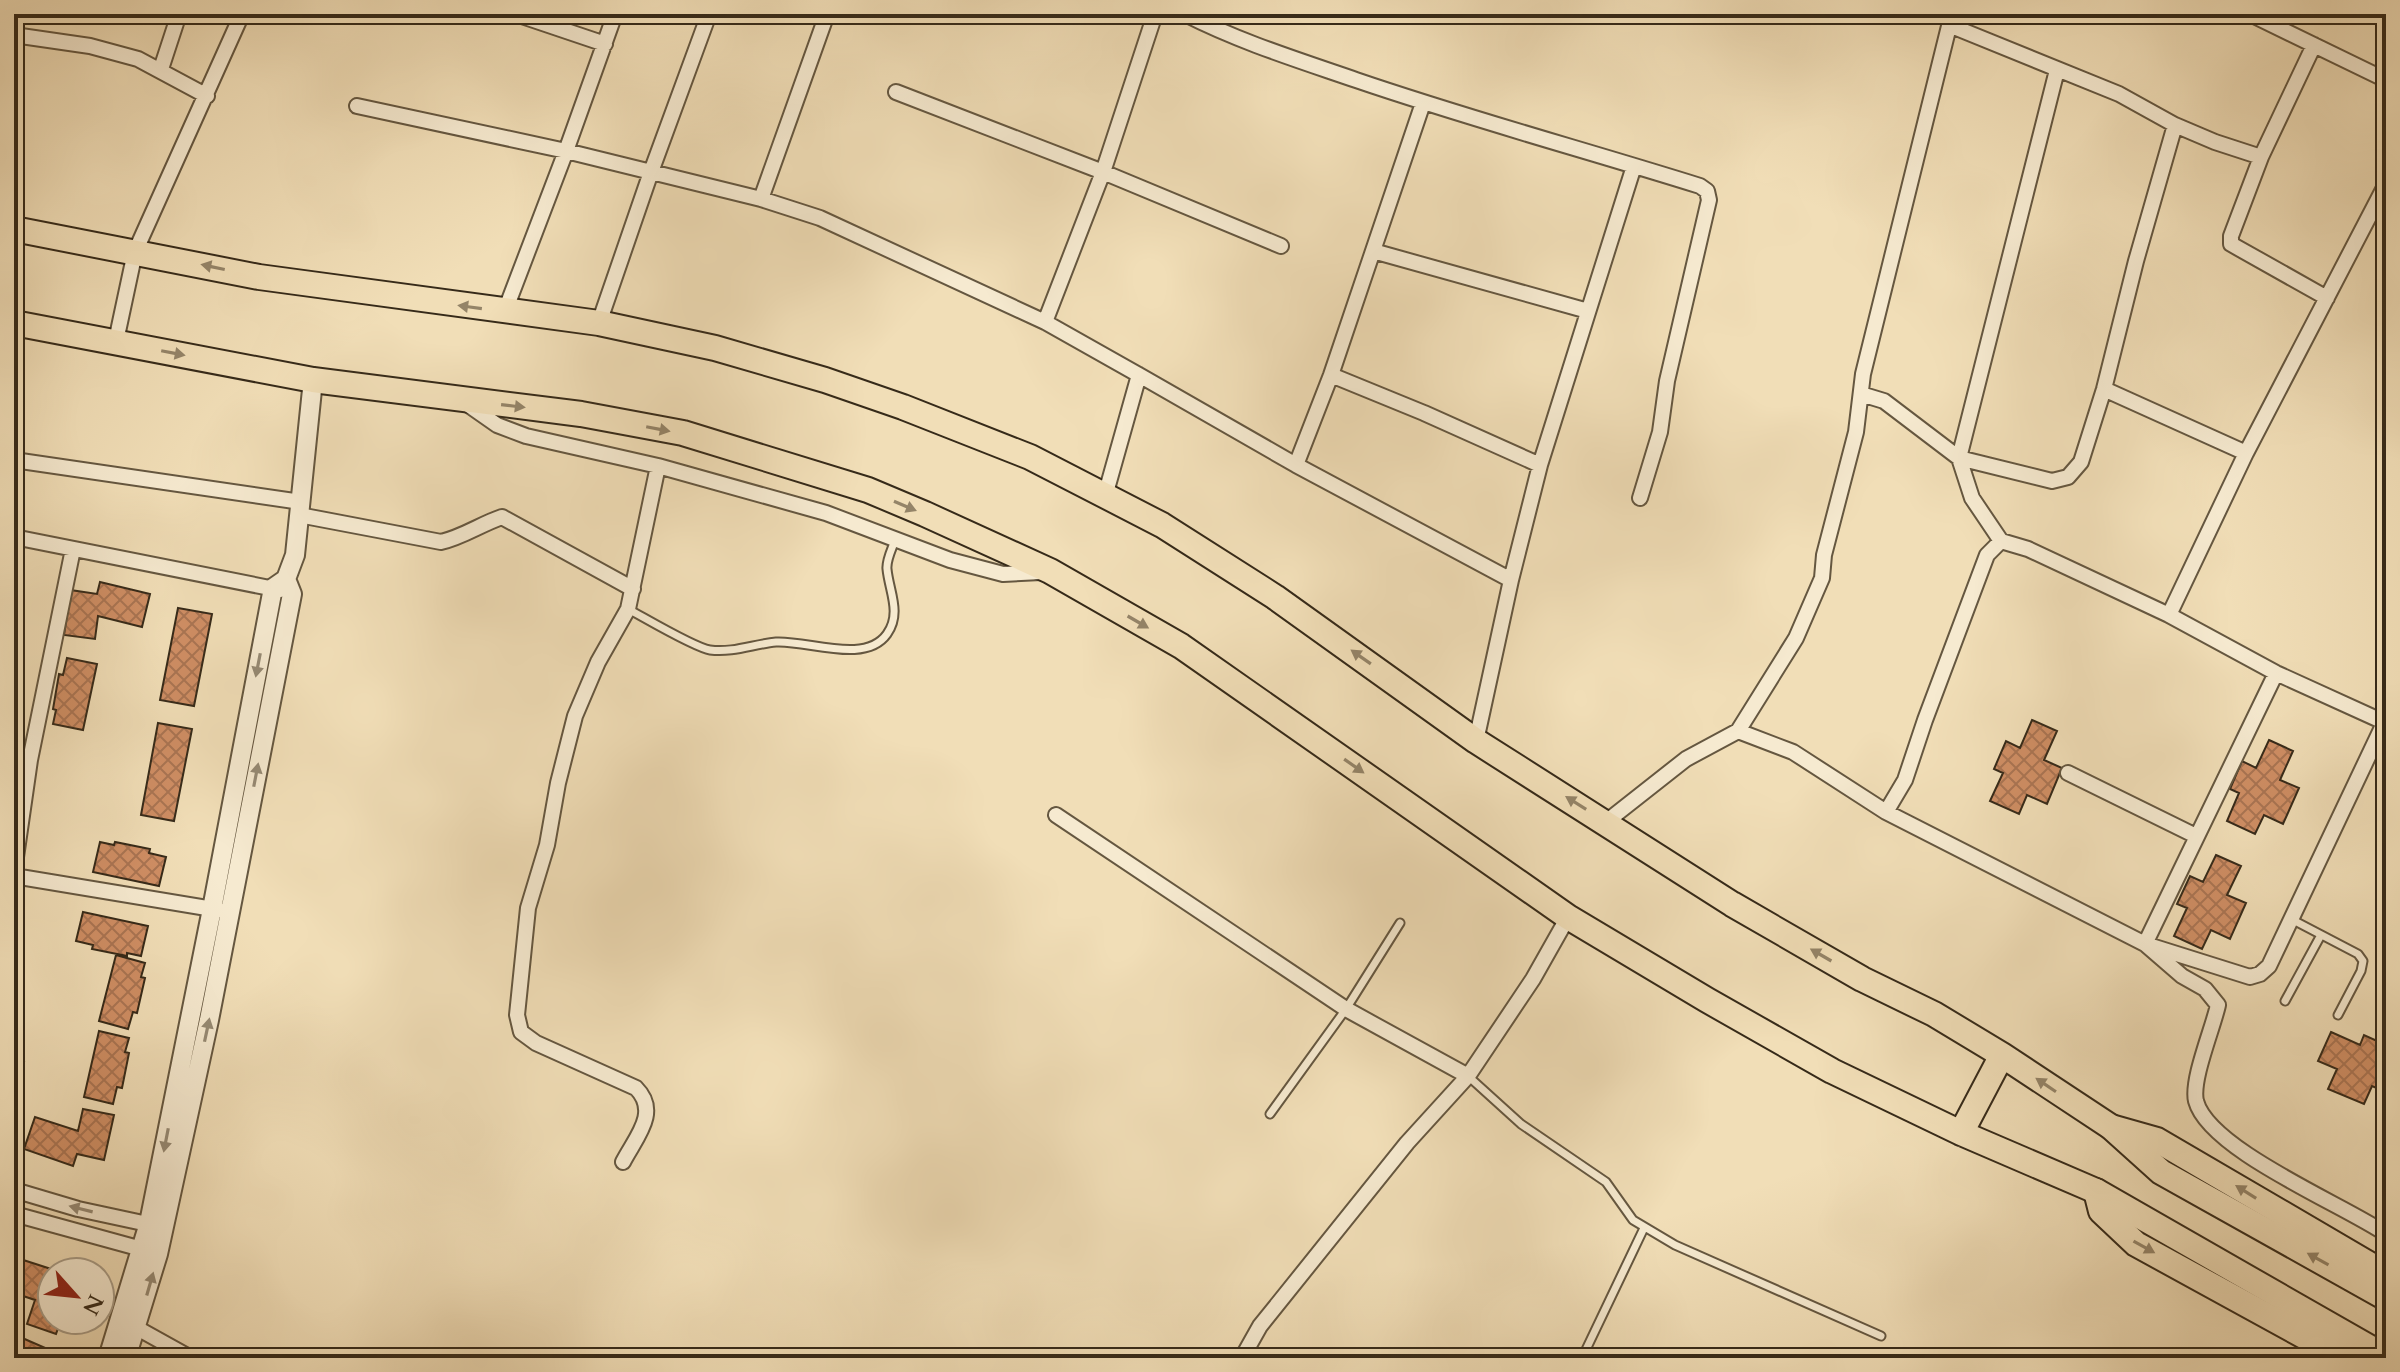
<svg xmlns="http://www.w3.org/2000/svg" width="2400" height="1372" viewBox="0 0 2400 1372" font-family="Cardo,serif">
  <defs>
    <pattern id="building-cross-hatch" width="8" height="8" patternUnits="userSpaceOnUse" patternTransform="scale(2)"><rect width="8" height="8" fill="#cf8e64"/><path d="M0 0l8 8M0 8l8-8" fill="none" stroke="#a97452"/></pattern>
  </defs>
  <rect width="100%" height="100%" fill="#f1deb7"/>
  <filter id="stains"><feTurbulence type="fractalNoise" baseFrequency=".0025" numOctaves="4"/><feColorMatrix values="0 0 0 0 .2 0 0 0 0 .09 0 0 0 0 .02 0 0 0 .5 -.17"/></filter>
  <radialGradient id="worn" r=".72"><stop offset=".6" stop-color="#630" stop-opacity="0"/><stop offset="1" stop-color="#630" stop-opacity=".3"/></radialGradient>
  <path fill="url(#building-cross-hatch)" stroke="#362a19" stroke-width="2" d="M 100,582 L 150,594 L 142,627 L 98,616 L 95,639 L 64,635 L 70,590 L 97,594 Z
    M 178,608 L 212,614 L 194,706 L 160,700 Z
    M 67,658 L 97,664 L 83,730 L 53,724 L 56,710 L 53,709 L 59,674 L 63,675 Z
    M 2032,720 L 2057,731 L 2044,760 L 2062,768 L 2047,804 L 2027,795 L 2019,814 L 1990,801 L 2003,773 L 1994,769 L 2006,741 L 2020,748 Z
    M 158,723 L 192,729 L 174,821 L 141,815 Z
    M 2269,740 L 2293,751 L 2280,780 L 2299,788 L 2283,824 L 2264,815 L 2255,834 L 2227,821 L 2239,793 L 2230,789 L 2242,761 L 2256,768 Z
    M 100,842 L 114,845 L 115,842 L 150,849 L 149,853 L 166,857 L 159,886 L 93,872 Z
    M 2216,855 L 2241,866 L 2227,895 L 2246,903 L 2230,939 L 2211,930 L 2202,949 L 2174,936 L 2187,908 L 2177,904 L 2190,876 L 2203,882 Z
    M 83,912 L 148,926 L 141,956 L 127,953 L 127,956 L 92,949 L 93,945 L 76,941 Z
    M 116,955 L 145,963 L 141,977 L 145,978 L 137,1013 L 133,1012 L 128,1029 L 99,1021 Z
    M 99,1031 L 129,1038 L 125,1052 L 129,1053 L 122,1088 L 117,1087 L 113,1104 L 84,1097 Z
    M 2331,1032 L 2360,1045 L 2364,1035 L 2386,1045 L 2386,1092 L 2372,1086 L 2364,1104 L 2328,1089 L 2337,1069 L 2318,1061 Z
    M 14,1060 L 24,1062 L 14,1116 Z
    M 83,1109 L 114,1115 L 104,1160 L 77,1154 L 73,1166 L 24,1149 L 35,1117 L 78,1131 Z
    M 14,1257 L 51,1269 L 47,1283 L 52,1285 L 52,1320 L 61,1320 L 56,1334 L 27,1324 L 35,1300 L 14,1293 Z
    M 20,1337 L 50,1350 L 47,1358 L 14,1358 L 14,1351 Z"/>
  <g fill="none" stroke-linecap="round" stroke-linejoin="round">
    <defs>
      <path id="service" d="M 628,609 C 645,618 695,648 710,650 C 733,653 754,644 776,642 C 808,640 865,665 887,634 C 902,613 889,591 887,569 C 886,560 892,549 895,540
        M 2291,919 L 2358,954 L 2363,961 L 2361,971 L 2338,1015
        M 2285,1001 L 2321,935
        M 1468,1076 L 1521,1124 L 1606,1182 L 1633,1220 L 1675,1245 L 1881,1336
        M 1270,1114 L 1346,1009 L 1400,923
        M 1582,1358 L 1644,1228"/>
      <path id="minor" d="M 516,14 L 605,44
        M 615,14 L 566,151 L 761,199 L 820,218 L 1045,322
        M 1185,14 C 1240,42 1298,60 1356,80 C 1470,119 1585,150 1700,186 L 1707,191 L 1709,200 L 1667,381 L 1660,432 L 1640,498
        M 2250,14 L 2386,80
        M 1949,25 L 2119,94 L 2175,125 L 2215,142 L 2261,157 L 2314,45
        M 14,35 L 90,46 L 138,59 L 207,96
        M 161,69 L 179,14
        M 896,92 L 1103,172 L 1281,246
        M 357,106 L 566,151 L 505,311
        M 2261,157 L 2231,236 L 2231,244 L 2327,298
        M 2386,184 L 2246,453 L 2169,615 L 2276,673 L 2386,723
        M 761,199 L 827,14
        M 1373,251 L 1588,311
        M 599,323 L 651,172 L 709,14
        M 116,341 L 135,252 L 242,14
        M 1139,375 L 1045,322 L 1103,172 L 1155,14
        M 1331,375 L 1424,413 L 1540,465
        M 2104,389 L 2246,453
        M 1861,394 L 1884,401 L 1959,458 L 2052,481 L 2068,477 L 2081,462 L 2104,389 L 2136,261 L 2175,125
        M 467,404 L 497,425 L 526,436 L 658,466 L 826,513 L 950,560 L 1003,574 L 1041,572
        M 14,460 L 301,502
        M 1296,465 L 1511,580
        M 1105,496 L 1139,375 L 1296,465 L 1331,375 L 1423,103
        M 299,515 L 441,542 C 463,537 481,524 502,517 L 633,589
        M 14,537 L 280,590
        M 2001,541 L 1972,498 L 1959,458 L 2057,70
        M 2169,615 L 2028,549 L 2001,541 L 1987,555 L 1925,720 L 1905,780 L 1886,812 L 2145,944 L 2250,977 L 2260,974 L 2269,966 L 2386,719
        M 2276,673 L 2145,944 L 2182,976 L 2205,989 L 2218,1005 C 2213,1028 2191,1080 2196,1101 C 2209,1150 2344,1205 2386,1234
        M 1738,731 L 1796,638 L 1822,578 L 1824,555 L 1856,432 L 1863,374 L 1952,14
        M 1476,741 L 1511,580 L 1540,465 L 1634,166
        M 14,757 L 30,760
        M 2068,773 L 2196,836
        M 1056,815 L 1346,1009 L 1468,1076
        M 1606,822 L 1686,759 L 1738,731 L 1793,752 L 1886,812
        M 14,871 L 30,760 L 73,549
        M 14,876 L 219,910
        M 623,1162 C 636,1137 660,1112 636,1088 L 536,1043 L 521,1032 L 517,1015 L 528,908 L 547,845 L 558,783 L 575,716 L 598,662 L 628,609 L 658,466
        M 14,1190 L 78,1209 L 157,1226
        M 14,1214 L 149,1251
        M 137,1328 L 191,1358
        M 1242,1358 L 1260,1326 L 1407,1143 L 1468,1076 L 1533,979 L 1568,917"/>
      <path id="tertiary" d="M 108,1358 L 149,1223 L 212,909 L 273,588 L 286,579 L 295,555 L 313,380
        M 126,1358 L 158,1254 L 209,1020 L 292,594 L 286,579"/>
      <path id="primary" d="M 14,229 L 259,277 L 599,323 L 715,348 L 825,380 L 903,407 L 1030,457 L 1162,525 L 1275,597 L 1476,741 L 1732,904 L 1862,979 L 1934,1014 L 2002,1055 L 2111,1127 L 2161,1172 L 2386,1298
        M 14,323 L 313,380 L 581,414 L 683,433 L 868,490 L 925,514 L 1050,571 L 1181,646 L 1568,917 L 1707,1000 L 1832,1071 L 1961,1133 L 2096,1191 L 2386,1357
        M 1961,1133 L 2002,1055"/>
      <path id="trunk" d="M 2111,1127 L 2157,1140 L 2386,1274
        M 2096,1191 L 2101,1211 L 2136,1244 L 2344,1358"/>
    </defs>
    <use href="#service" stroke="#655740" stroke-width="11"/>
    <use href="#minor" stroke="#655740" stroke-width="18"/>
    <use href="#tertiary" stroke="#655740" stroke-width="22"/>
    <use href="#primary" stroke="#362a19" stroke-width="28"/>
    <use href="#trunk" stroke="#362a19" stroke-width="28"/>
    <use href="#service" stroke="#f6ead0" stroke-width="7"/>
    <use href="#minor" stroke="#f6ead0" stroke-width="14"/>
    <use href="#tertiary" stroke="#f6ead0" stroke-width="18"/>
    <use href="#primary" stroke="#f1deb7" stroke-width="24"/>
    <use href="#trunk" stroke="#f1deb7" stroke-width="24"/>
  </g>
  <defs><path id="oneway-solid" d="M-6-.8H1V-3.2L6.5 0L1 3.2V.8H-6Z" transform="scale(2)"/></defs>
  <g fill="#948468">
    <use href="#oneway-solid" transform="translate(213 267) rotate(-168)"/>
    <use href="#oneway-solid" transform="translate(470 307) rotate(-172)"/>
    <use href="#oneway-solid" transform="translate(173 353) rotate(11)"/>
    <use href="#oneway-solid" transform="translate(513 406) rotate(7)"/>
    <use href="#oneway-solid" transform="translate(658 429) rotate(11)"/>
    <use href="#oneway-solid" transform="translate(905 506) rotate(23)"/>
    <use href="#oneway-solid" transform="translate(1138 622) rotate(30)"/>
    <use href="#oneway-solid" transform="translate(1361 657) rotate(-145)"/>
    <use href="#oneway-solid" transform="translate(1354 766) rotate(35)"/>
    <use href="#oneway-solid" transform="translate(1576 803) rotate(-148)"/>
    <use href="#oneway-solid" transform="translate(1821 955) rotate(-150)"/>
    <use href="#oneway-solid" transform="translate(2046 1085) rotate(-146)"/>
    <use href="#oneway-solid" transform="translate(2246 1192) rotate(-148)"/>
    <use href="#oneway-solid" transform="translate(2144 1247) rotate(29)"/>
    <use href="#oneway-solid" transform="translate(2318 1259) rotate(-151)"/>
  </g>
  <g fill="#968a74">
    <use href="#oneway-solid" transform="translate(258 665) rotate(101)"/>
    <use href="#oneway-solid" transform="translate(256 775) rotate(-79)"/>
    <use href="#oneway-solid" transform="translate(207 1030) rotate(-78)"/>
    <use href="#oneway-solid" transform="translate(166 1140) rotate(101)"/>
    <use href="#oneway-solid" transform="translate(81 1209) rotate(-166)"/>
    <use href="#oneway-solid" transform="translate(150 1284) rotate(-74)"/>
  </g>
  <rect width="2400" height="1372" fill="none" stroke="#f1deb7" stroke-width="48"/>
  <rect x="16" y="16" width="2368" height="1340" fill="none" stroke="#362a19" stroke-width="4"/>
  <rect x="24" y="24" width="2352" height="1324" fill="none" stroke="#362a19" stroke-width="2"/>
  <g transform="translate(76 1296) rotate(117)"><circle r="38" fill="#f6ead0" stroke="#a99d87" stroke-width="2"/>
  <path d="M0-6L14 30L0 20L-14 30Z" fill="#8f2418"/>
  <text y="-12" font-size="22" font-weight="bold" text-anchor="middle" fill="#362a19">N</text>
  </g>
  <rect width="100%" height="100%" filter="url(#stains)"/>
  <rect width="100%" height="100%" fill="url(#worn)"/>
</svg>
